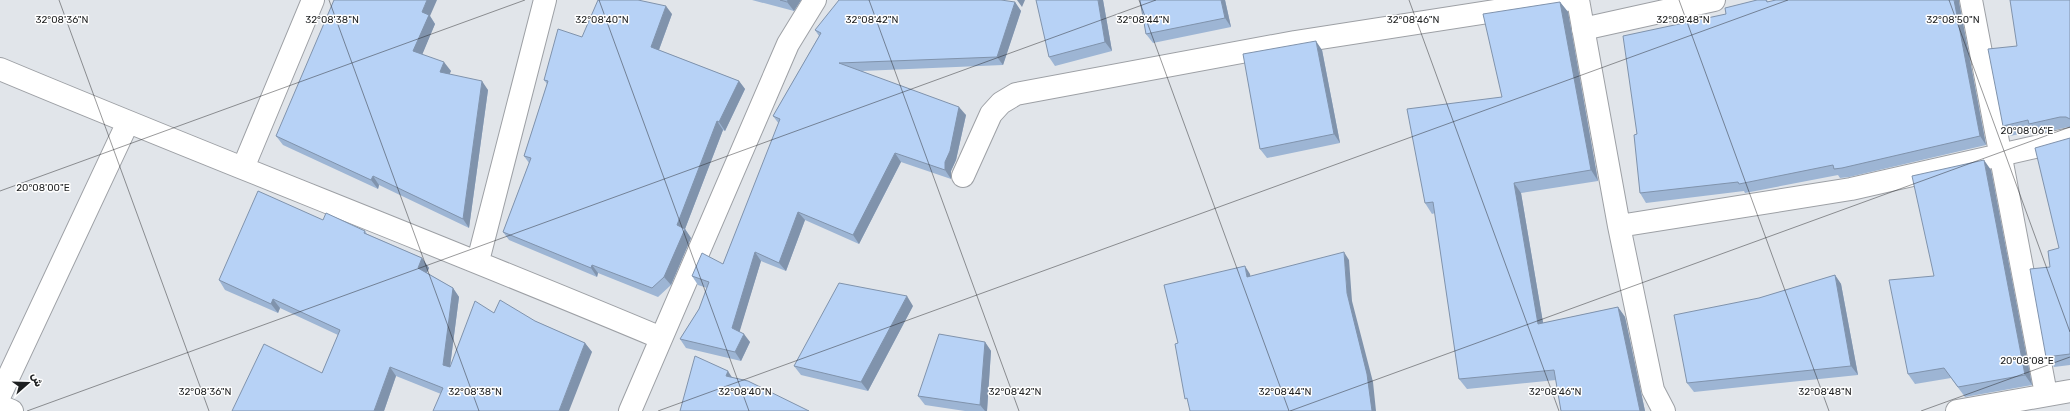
<svg xmlns="http://www.w3.org/2000/svg" width="2070" height="411" viewBox="0 0 2070 411" font-family="Rubik,'Noto Sans Arabic',sans-serif">
  <rect width="100%" height="100%" fill="#e1e5ea"/>
  <g fill="none" stroke-linecap="round" stroke-linejoin="round">
    <defs>
      <path id="street" d="M 1578,0 L 1619,226 L 1653,390 L 1664,411
        M 1971,0 L 2046,394
        M 1583,29 L 1714,0
        M 0,69 C 220,161 442,246 661,338
        M 243,168 L 313,0
        M 963,176 L 991,114 L 1001,103 L 1016,94 L 1295,42 L 1566,0
        M 1619,226 L 1851,189 L 2070,139
        M 478,261 L 545,0
        M 0,395 L 128,122
        M 0,406 L 12,411
        M 630,411 L 788,44 L 815,0
        M 1957,411 L 2070,391"/>
    </defs>
    <use href="#street" stroke="#9da0a5" stroke-width="24"/>
    <use href="#street" stroke="#fff" stroke-width="22"/>
  </g>
  <path fill="#9db5d4" d="M 752,0 L 801,0 L 794,11 Z
    M 1103,0 L 1112,51 L 1055,66 L 1049,57 Z
    M 1140,0 L 1225,0 L 1231,27 L 1153,43 L 1146,34 Z
    M 1757,0 L 1767,0 L 1768,2 L 1959,2 L 1986,145 L 1849,177 L 1840,178 L 1838,175 L 1745,193 L 1744,191 L 1646,203 L 1640,193 L 1637,134 L 1726,14 Z
    M 2070,0 L 2070,127 L 2068,127 L 2036,134 L 2034,131 L 2010,136 L 2003,126 L 2017,46 Z
    M 1015,2 L 1021,11 L 1003,65 L 862,71 L 966,115 L 956,160 L 951,171 L 951,179 L 901,162 L 859,244 L 805,220 L 786,271 L 761,261 L 739,332 L 750,342 L 741,361 L 686,348 L 680,339 L 699,309 L 707,288 L 698,285 L 692,276 L 723,264 L 779,124 L 773,116 L 819,36 L 815,30 Z
    M 1560,2 L 1568,12 L 1598,181 L 1521,193 L 1543,323 L 1618,307 L 1625,317 L 1645,411 L 1561,411 L 1556,380 L 1467,389 L 1459,379 L 1435,213 L 1432,214 L 1425,203 L 1502,97 Z
    M 672,14 L 659,50 L 739,81 L 745,89 L 725,131 L 723,130 L 685,229 L 691,238 L 671,285 L 658,297 L 598,273 L 597,277 L 509,240 L 503,232 L 529,163 L 524,156 L 547,84 L 544,80 L 582,37 Z
    M 430,16 L 435,24 L 422,54 L 451,71 L 449,74 L 488,90 L 469,228 L 379,185 L 378,189 L 283,145 L 276,136 Z
    M 1322,50 L 1340,143 L 1267,158 L 1260,149 Z
    M 2070,138 L 2070,365 L 2054,367 L 2046,357 L 2050,267 L 2059,248 Z
    M 1991,170 L 2032,385 L 1965,397 L 1951,378 L 1915,384 L 1908,374 L 1934,276 Z
    M 323,220 L 365,231 L 367,234 L 422,258 L 429,268 L 427,273 L 453,288 L 459,297 L 450,367 L 494,313 L 535,321 L 585,343 L 592,352 L 441,394 L 396,376 L 384,411 L 232,411 L 322,373 L 338,335 L 280,308 L 278,313 L 225,290 L 219,280 Z
    M 1835,275 L 1841,284 L 1858,375 L 1694,392 L 1687,383 L 1759,298 Z
    M 913,306 L 868,391 L 801,375 L 794,366 Z
    M 985,342 L 991,351 L 987,411 L 965,411 L 925,405 L 918,396 Z"/>
  <path fill="#8093ac" d="M 427,0 L 437,0 L 430,16 L 435,24 L 420,60 L 413,51 L 422,12 Z
    M 788,0 L 801,0 L 794,11 L 787,2 Z
    M 1017,0 L 1025,0 L 1022,7 Z
    M 1098,0 L 1103,0 L 1112,51 L 1105,42 Z
    M 1221,0 L 1225,0 L 1231,27 L 1225,18 Z
    M 1954,0 L 1959,0 L 1959,2 L 1986,145 L 1980,136 Z
    M 1015,2 L 1021,11 L 1003,65 L 997,57 Z
    M 1560,2 L 1568,12 L 1598,181 L 1591,170 Z
    M 666,6 L 672,14 L 657,55 L 651,47 Z
    M 1316,41 L 1322,50 L 1340,143 L 1334,134 Z
    M 444,62 L 451,71 L 446,82 L 440,72 Z
    M 482,81 L 488,90 L 469,228 L 463,219 Z
    M 739,81 L 745,89 L 725,131 L 719,122 Z
    M 959,107 L 966,115 L 956,160 L 951,171 L 951,179 L 945,170 L 945,162 Z
    M 717,121 L 723,130 L 685,229 L 691,238 L 671,285 L 664,277 L 677,225 Z
    M 895,153 L 901,162 L 859,244 L 853,235 Z
    M 1984,160 L 1991,170 L 2032,385 L 2025,375 Z
    M 373,176 L 379,185 L 378,189 L 371,180 Z
    M 1514,183 L 1521,193 L 1545,334 L 1538,324 Z
    M 798,212 L 805,220 L 786,271 L 779,263 Z
    M 755,252 L 761,261 L 738,337 L 732,328 Z
    M 1344,252 L 1349,260 L 1352,301 L 1373,382 L 1376,411 L 1372,411 L 1347,293 Z
    M 422,258 L 429,268 L 425,277 L 418,268 Z
    M 592,265 L 598,273 L 597,277 L 591,268 Z
    M 1245,266 L 1250,274 L 1252,285 L 1247,277 Z
    M 1835,275 L 1841,284 L 1858,375 L 1851,366 Z
    M 453,288 L 459,297 L 449,374 L 443,365 Z
    M 907,296 L 913,306 L 868,391 L 861,382 Z
    M 273,299 L 280,308 L 278,313 L 271,304 Z
    M 1618,307 L 1625,317 L 1645,411 L 1640,411 Z
    M 744,334 L 750,342 L 741,361 L 735,352 Z
    M 985,342 L 991,351 L 987,411 L 985,411 L 980,405 Z
    M 585,343 L 592,352 L 569,411 L 559,411 Z
    M 390,367 L 396,376 L 384,411 L 374,411 Z
    M 728,371 L 733,379 L 726,376 Z"/>
  <path fill="#b7d2f6" stroke="#8093ac" d="M 334,0 L 427,0 L 422,12 L 429,15 L 413,51 L 444,62 L 440,72 L 482,81 L 463,219 L 373,176 L 371,180 L 276,136 Z
    M 598,0 L 638,0 L 666,6 L 651,47 L 739,81 L 719,122 L 717,121 L 677,225 L 685,229 L 664,277 L 652,288 L 592,265 L 591,268 L 503,232 L 531,158 L 524,156 L 548,81 L 544,80 L 558,29 L 582,37 Z
    M 780,0 L 788,0 L 787,2 Z
    M 839,0 L 1001,0 L 1015,2 L 997,57 L 839,63 L 959,107 L 950,151 L 945,162 L 945,170 L 895,153 L 853,235 L 798,212 L 779,263 L 755,252 L 732,328 L 744,334 L 735,352 L 680,339 L 699,309 L 709,282 L 692,276 L 702,253 L 723,264 L 780,119 L 773,116 L 821,33 L 815,30 Z
    M 1036,0 L 1098,0 L 1105,42 L 1049,57 Z
    M 1140,0 L 1221,0 L 1225,18 L 1146,34 Z
    M 1757,0 L 1766,0 L 1767,2 L 1776,0 L 1954,0 L 1980,136 L 1842,168 L 1834,169 L 1833,165 L 1739,184 L 1738,182 L 1640,193 L 1634,135 L 1637,134 L 1623,36 L 1726,14 L 1725,8 Z
    M 2010,0 L 2070,0 L 2070,119 L 2066,117 L 2060,117 L 2029,124 L 2028,120 L 2003,126 L 1988,49 L 2017,46 Z
    M 1560,2 L 1591,170 L 1514,183 L 1538,324 L 1618,307 L 1640,411 L 1561,411 L 1554,370 L 1459,379 L 1433,202 L 1425,203 L 1407,109 L 1502,97 L 1483,14 Z
    M 1316,41 L 1334,134 L 1260,149 L 1243,54 Z
    M 2070,138 L 2070,354 L 2046,357 L 2030,269 L 2050,267 L 2048,251 L 2059,248 L 2035,148 Z
    M 1984,160 L 2025,375 L 1958,387 L 1944,368 L 1908,374 L 1889,280 L 1934,276 L 1912,176 Z
    M 258,191 L 323,220 L 326,213 L 365,231 L 364,233 L 422,258 L 418,268 L 453,288 L 443,365 L 450,367 L 475,301 L 494,313 L 500,300 L 535,321 L 585,343 L 559,411 L 433,411 L 443,388 L 390,367 L 374,411 L 232,411 L 264,344 L 322,373 L 340,330 L 273,299 L 271,304 L 219,280 Z
    M 1344,252 L 1347,293 L 1367,374 L 1372,411 L 1190,411 L 1187,398 L 1185,399 L 1175,344 L 1178,343 L 1164,285 L 1245,266 L 1247,277 Z
    M 1835,275 L 1851,366 L 1687,383 L 1674,315 L 1759,298 Z
    M 839,283 L 907,296 L 861,382 L 794,366 Z
    M 939,334 L 985,342 L 980,405 L 918,396 Z
    M 695,356 L 728,371 L 726,376 L 748,381 L 809,411 L 680,411 Z"/>
  <path fill="none" stroke="#1e2021" stroke-width="1" stroke-opacity="0.45" d="M 59,0 L 209,411M 329,0 L 479,411M 599,0 L 749,411M 869,0 L 1019,411M 1139,0 L 1289,411M 1409,0 L 1559,411M 1679,0 L 1829,411M 1949,0 L 2070,332M 0,191 L 525,0M 27,411 L 1156,0M 658,411 L 1788,0M 1290,411 L 2070,127M 1921,411 L 2070,357"/>
  <g font-size="10" text-anchor="middle" fill="#1e2021" stroke="#fff" stroke-width="3" stroke-linejoin="round" paint-order="stroke">
    <text x="62" y="23">32°08'36"N</text>
    <text x="332" y="23">32°08'38"N</text>
    <text x="602" y="23">32°08'40"N</text>
    <text x="872" y="23">32°08'42"N</text>
    <text x="1143" y="23">32°08'44"N</text>
    <text x="1953" y="23">32°08'50"N</text>
    <text x="1413" y="23">32°08'46"N</text>
    <text x="1683" y="23">32°08'48"N</text>
    <text x="2027" y="134">20°08'06"E</text>
    <text x="43" y="191">20°08'00"E</text>
    <text x="2027" y="364">20°08'08"E</text>
    <text x="205" y="395">32°08'36"N</text>
    <text x="475" y="395">32°08'38"N</text>
    <text x="745" y="395">32°08'40"N</text>
    <text x="1015" y="395">32°08'42"N</text>
    <text x="1285" y="395">32°08'44"N</text>
    <text x="1555" y="395">32°08'46"N</text>
    <text x="1825" y="395">32°08'48"N</text>
  </g>
  <g transform="translate(28 383) rotate(70)" stroke="#ffffff" stroke-width="3" paint-order="stroke">
  <path d="M0-3L7 15L0 10L-7 15Z" fill="#1e2021"/>
  <text y="-6" font-size="11" font-weight="bold" text-anchor="middle" fill="#1e2021">ش</text>
  </g>
</svg>
